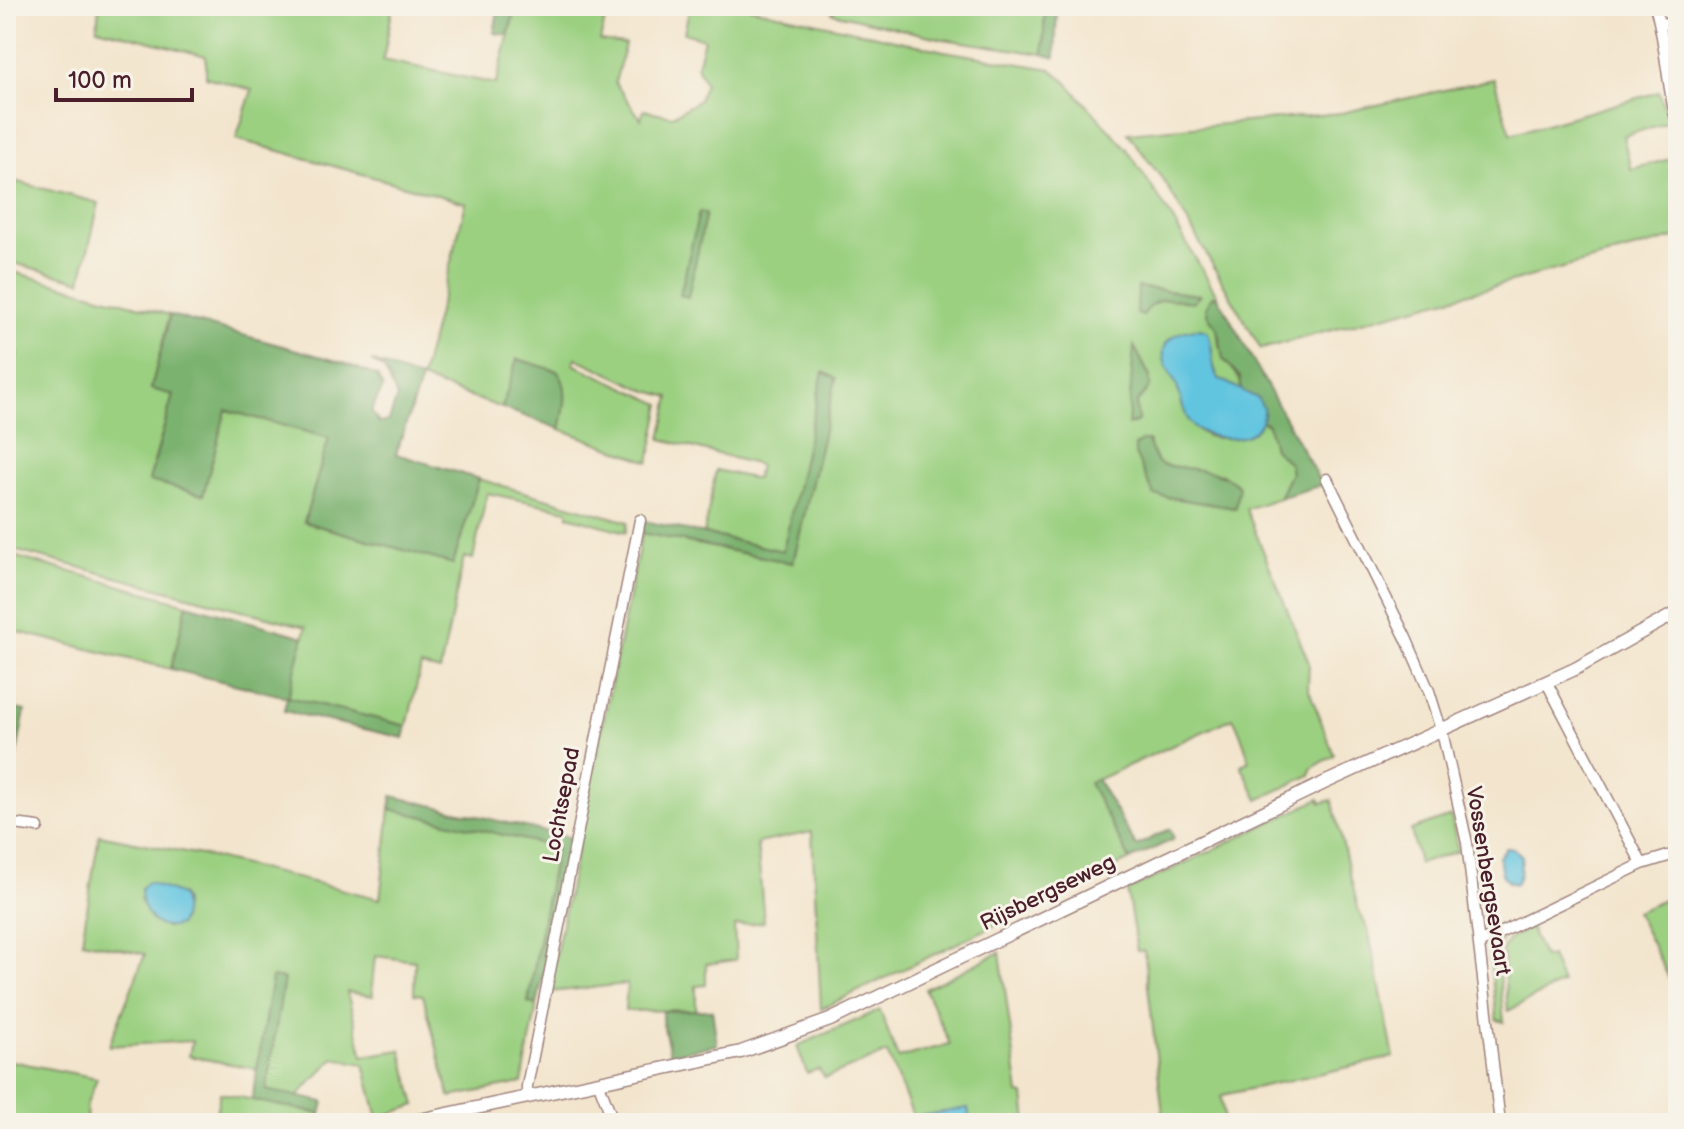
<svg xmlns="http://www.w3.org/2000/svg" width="1684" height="1129" viewBox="0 0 1684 1129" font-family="'Balsamiq Sans',sans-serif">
  <rect width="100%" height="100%" fill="#f7f3e8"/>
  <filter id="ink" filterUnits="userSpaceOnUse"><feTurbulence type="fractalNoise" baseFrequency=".0125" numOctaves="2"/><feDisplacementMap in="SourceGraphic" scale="16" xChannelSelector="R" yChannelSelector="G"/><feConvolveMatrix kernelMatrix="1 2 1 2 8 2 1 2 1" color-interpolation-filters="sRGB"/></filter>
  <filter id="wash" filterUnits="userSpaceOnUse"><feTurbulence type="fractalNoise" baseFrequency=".006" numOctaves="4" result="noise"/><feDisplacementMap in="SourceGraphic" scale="32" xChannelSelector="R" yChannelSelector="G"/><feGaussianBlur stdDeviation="1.8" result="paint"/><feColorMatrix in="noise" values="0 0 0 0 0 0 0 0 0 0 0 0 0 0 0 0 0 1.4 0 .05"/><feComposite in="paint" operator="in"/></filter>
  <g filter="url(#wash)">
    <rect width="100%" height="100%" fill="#f3e5cd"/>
    <path fill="#9bd081" stroke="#727856" stroke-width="2" fill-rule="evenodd" d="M 99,6 L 393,6 L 383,60 L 496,84 L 516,6 L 597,6 L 607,10 L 600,41 L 625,44 L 615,83 L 641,119 L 644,110 L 672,116 L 699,100 L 705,83 L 697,66 L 704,39 L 684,33 L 690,6 L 742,6 L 944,51 L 1051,69 L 1066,82 L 1127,149 L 1170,215 L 1218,297 L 1212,296 L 1206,307 L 1208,316 L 1217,328 L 1219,346 L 1242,384 L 1241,391 L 1218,378 L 1212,361 L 1213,350 L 1178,386 C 1181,407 1193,439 1219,438 C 1232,437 1246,430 1258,427 L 1261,421 L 1268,424 L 1274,449 L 1289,463 L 1291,473 L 1279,498 L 1246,509 L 1309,663 L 1308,687 L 1334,755 L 1311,769 L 1310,775 L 1258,800 L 1241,765 L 1250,761 C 1244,746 1241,732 1233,718 L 1090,783 L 1130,860 L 821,1009 L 812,832 L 757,843 L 764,922 L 734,926 L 736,960 L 706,964 L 706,985 L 696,986 L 696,1010 L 625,1011 L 627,984 L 548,992 L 642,533 L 793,563 L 836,378 L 823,373 L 783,551 L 704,534 L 716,470 L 756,479 L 759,465 L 661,439 L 670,397 L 645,390 L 576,358 L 573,364 L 661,404 L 649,462 L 560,429 C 564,412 570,385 556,371 L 518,359 L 502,408 L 421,379 L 466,203 L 236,139 L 252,90 L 206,77 L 206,56 L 97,28 ZM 1139,287 L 1187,302 C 1169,297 1162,297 1147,308 ZM 1135,348 L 1150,377 L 1150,386 L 1136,404 L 1138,420 L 1133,424 ZM 1148,441 L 1156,461 L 1162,465 L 1223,474 L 1235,508 L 1154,495 L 1148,479 Z
      M 835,6 L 1045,6 L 1043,54 L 943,39 L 832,13 Z
      M 1494,79 L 1511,134 L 1659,92 L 1669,122 L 1623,136 L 1631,169 L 1678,157 L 1678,237 L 1261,349 L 1166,184 L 1128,133 L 1341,113 Z
      M 6,179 L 99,203 L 81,281 L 6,261 Z
      M 10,271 L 170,315 L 151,388 L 173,395 L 149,480 L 203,495 L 225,409 L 329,438 L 304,522 L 453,563 L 479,479 L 628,522 L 626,532 L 568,516 L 568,510 L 487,493 L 473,559 L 464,557 L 440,671 L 421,666 L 407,726 L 288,697 L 306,627 L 6,548 L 6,400 L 18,352 L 6,348 L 6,286 Z
      M 6,554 L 187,604 L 171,669 L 6,629 Z
      M 1319,799 L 1321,803 L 1332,800 L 1359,912 L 1368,929 L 1394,1057 L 1223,1095 L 1221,1097 L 1225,1123 L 1164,1123 L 1144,951 L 1137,951 L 1127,891 Z
      M 390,809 L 556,847 L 528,1002 L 537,1005 L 522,1083 L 450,1097 L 423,995 L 414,994 L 415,961 L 375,956 L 372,985 L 373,996 L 347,992 L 363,1056 L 401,1050 L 416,1105 L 378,1118 L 364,1064 L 334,1058 L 297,1097 L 265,1090 L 283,979 L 272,978 L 257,1069 L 189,1056 L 192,1041 L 109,1046 L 145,954 L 82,941 L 99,835 L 216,858 L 380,899 ZM 181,894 L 184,902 L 182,918 L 167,928 L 151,920 L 140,899 Z
      M 1451,816 L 1458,851 L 1419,864 L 1411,830 Z
      M 1678,894 L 1678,996 L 1636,912 Z
      M 1530,928 L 1544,958 L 1551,956 L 1562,983 L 1508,1011 L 1502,950 L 1509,939 Z
      M 1502,938 L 1497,955 L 1504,1022 L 1497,1020 L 1488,945 Z
      M 1000,952 L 1019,1094 L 1024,1095 L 1027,1123 L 970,1123 L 968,1109 L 920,1116 L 923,1123 L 916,1123 L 887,1053 L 825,1078 L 819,1069 L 807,1073 L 797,1046 L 880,1010 L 898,1058 L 950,1044 L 925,989 Z
      M 6,1060 L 97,1078 L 87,1104 L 86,1123 L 6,1123 Z
      M 220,1093 L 321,1114 L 322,1123 L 214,1123 Z"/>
    <path fill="#7cb26f" stroke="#63684d" stroke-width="2" d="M 499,6 L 516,6 L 508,35 L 494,33 Z
      M 1045,6 L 1057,6 L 1055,58 L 1043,54 Z
      M 699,212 L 706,213 L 688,297 L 680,295 Z
      M 1138,287 L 1200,295 L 1193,302 C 1172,299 1156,293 1143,316 L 1137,314 Z
      M 1212,296 L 1218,297 L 1322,485 L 1279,498 L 1291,473 L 1289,463 L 1274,449 L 1268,424 L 1261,421 L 1264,412 L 1257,398 L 1241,391 L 1240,377 L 1223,359 L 1217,328 L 1208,316 L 1206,308 Z
      M 170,315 L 344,363 L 377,376 L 383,388 L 371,411 L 379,423 L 389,421 L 397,397 L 384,369 L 371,361 L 421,379 L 396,454 L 479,479 L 453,564 L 304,522 L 329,438 L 226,410 L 203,495 L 149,481 L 173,395 L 151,389 Z
      M 1134,346 L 1150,377 L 1150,386 L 1136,404 L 1138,421 L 1128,425 Z
      M 517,359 L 557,371 C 571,386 564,411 560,429 L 502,408 Z
      M 823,372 L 836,378 L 793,563 L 642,533 L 644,521 L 783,551 Z
      M 1141,441 L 1148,441 L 1156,461 L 1162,465 C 1188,469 1220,468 1239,486 L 1235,508 L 1154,495 L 1135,454 L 1135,446 Z
      M 187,604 L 304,637 L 288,697 L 407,726 L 404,738 L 284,711 L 287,697 L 171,669 Z
      M 6,707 L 25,711 L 6,809 Z
      M 1097,779 L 1136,846 L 1170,829 L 1174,839 L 1130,860 L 1089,783 Z
      M 392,796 L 572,838 L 537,1005 L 528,1003 L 556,847 L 390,809 Z
      M 272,977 L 284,979 L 266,1090 L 324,1102 L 321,1114 L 252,1100 Z
      M 712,1010 L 717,1045 L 670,1054 L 662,1019 L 663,1011 Z"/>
    <path fill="#62c5e0" stroke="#567286" stroke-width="2" d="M 1199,329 L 1207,331 C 1215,347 1209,363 1218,378 L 1257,398 L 1263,407 C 1266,444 1219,444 1197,429 C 1183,420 1182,398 1176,384 C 1173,377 1167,370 1165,362 C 1158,338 1181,330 1199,329 Z
      M 1506,848 L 1514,849 L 1522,856 L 1520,875 L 1516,884 L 1508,882 L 1502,874 L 1499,857 Z
      M 148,882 L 181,895 C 185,905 184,915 179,925 C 155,935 140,909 141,888 Z
      M 968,1108 L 970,1123 L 923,1123 L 920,1116 Z"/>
  </g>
  <g filter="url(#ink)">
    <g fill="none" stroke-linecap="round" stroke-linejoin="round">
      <defs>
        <path id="minor" d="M 1655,6 C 1667,45 1666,86 1678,126
          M 1661,25 L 1678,19
          M 1327,479 L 1406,638 L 1429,691 L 1443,736 L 1467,843 L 1500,1123
          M 1547,683 L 1642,864
          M 6,823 L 38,827
          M 1479,943 L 1642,864 L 1678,853
          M 599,1084 L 614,1123
          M 527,1097 L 527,1086 L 640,520"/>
        <path id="major" d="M 405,1123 L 741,1052 L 830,1020 L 1324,783 L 1575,669 L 1678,612"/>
      </defs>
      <use href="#minor" stroke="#9e827c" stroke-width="13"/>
      <use href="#major" stroke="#9e827c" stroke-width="15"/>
      <use href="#minor" stroke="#fff" stroke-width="10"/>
      <use href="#major" stroke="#fff" stroke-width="12"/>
    </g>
  </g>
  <g text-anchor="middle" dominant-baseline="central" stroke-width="6" stroke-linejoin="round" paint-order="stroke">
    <g font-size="22" fill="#4a1f2b" stroke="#f7f3e8">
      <text transform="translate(562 805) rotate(-79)">Lochtsepad</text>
      <text transform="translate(1488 881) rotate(81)">Vossenbergsevaart</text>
      <text transform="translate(1048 893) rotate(-26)">Rijsbergseweg</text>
    </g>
  </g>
  <rect width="1684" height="1129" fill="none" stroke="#f7f3e8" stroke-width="32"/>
  <path d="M56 88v12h136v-12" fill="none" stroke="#4a1f2b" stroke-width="4"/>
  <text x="68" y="88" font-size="24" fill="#4a1f2b" stroke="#f7f3e8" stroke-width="6" paint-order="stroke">100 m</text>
</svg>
